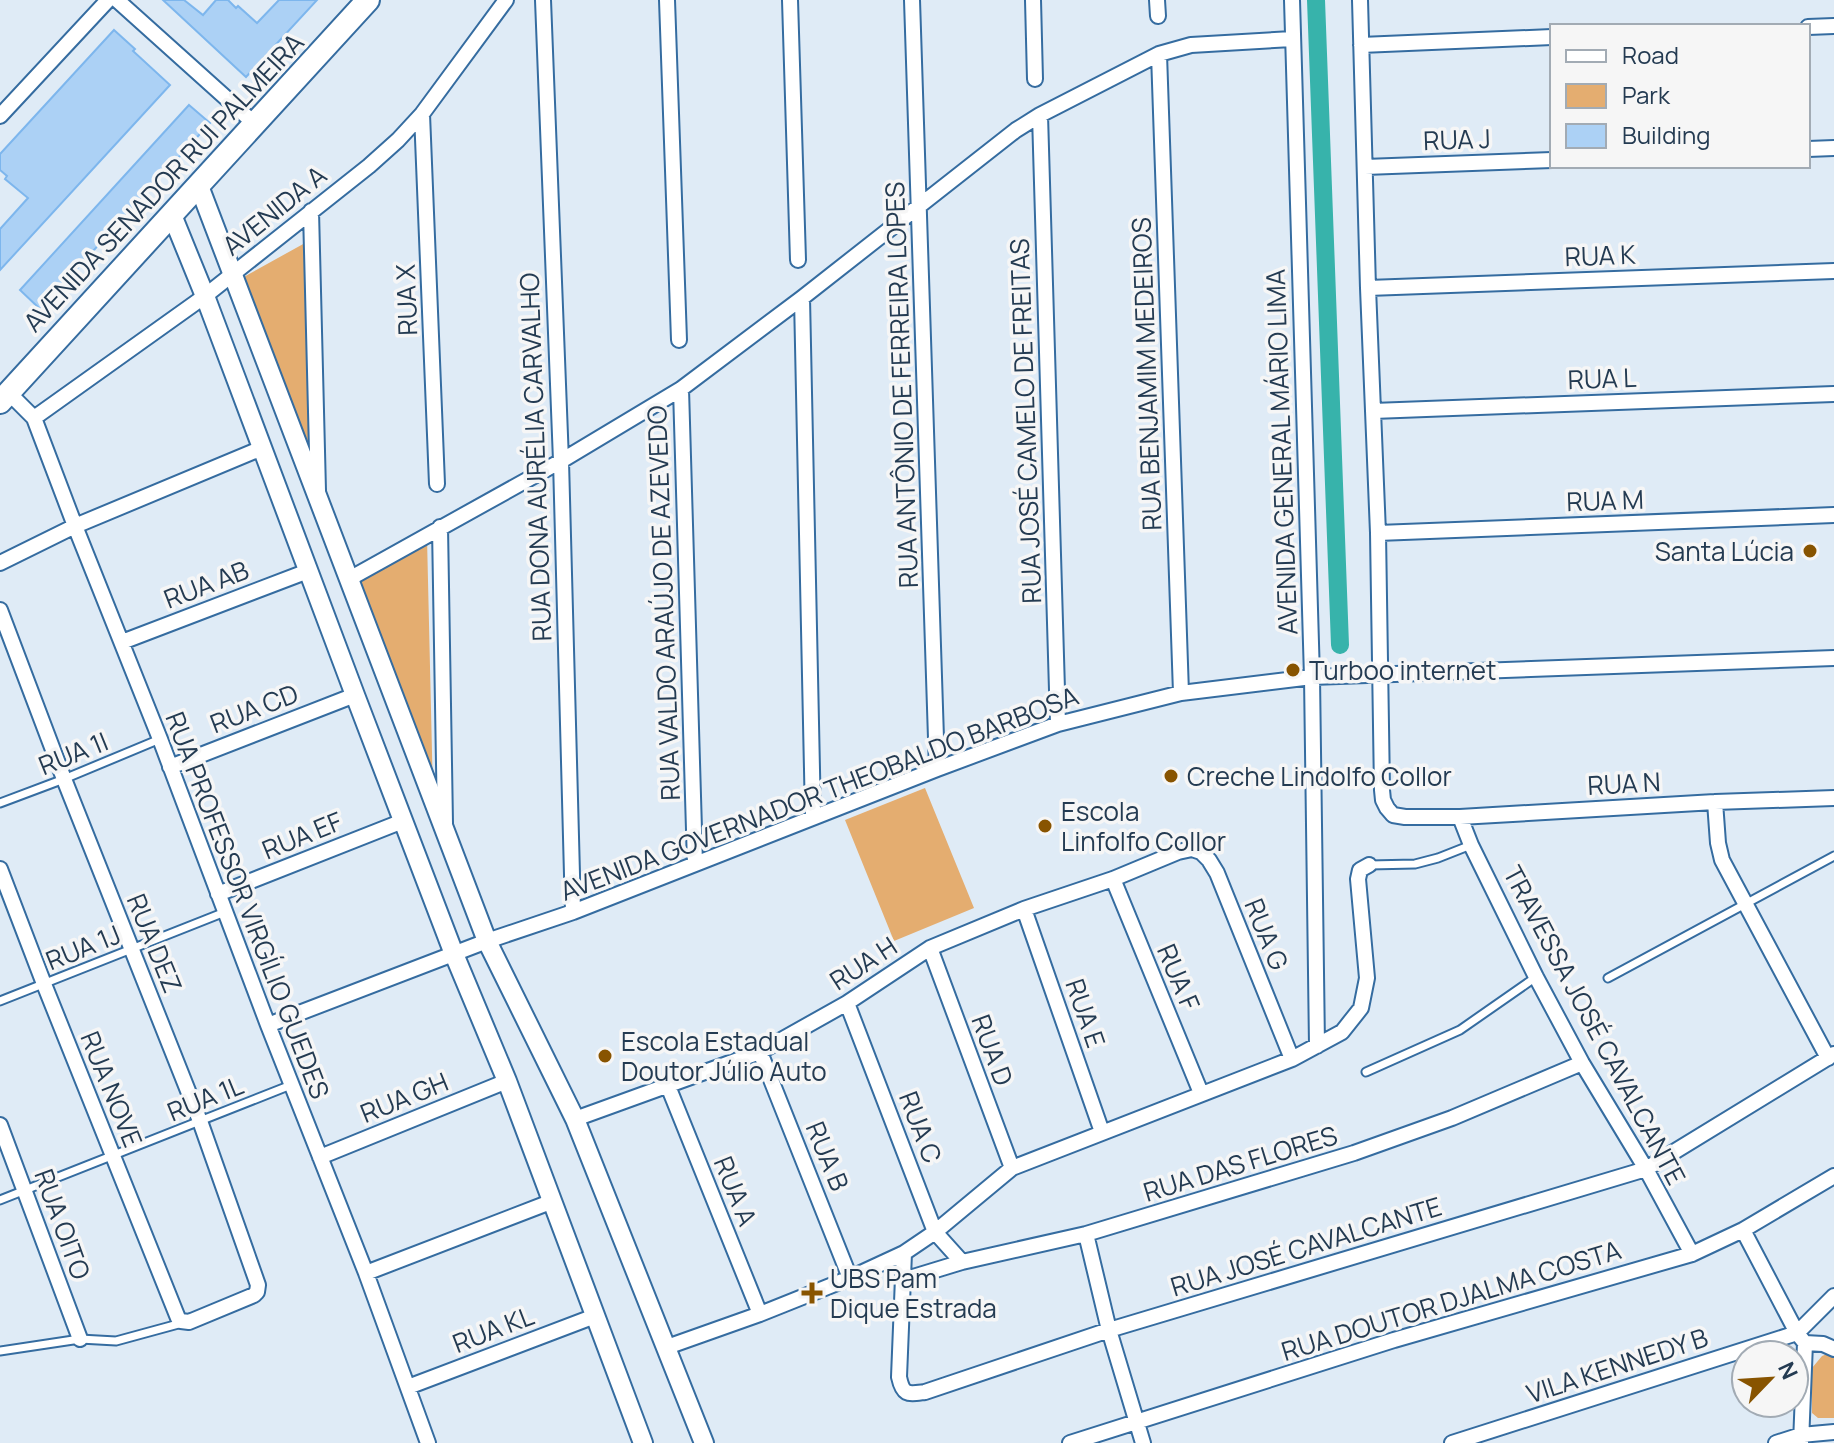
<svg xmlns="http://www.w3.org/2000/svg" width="1834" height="1443" viewBox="0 0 1834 1443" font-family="Manrope,sans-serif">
  <rect width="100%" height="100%" fill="#dfebf6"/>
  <path fill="#e4ad70" d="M 305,243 L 311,469 L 240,279 Z
    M 427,538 L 433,795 L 353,579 Z
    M 925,788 L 974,908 L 894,941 L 845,820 Z
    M 1827,1354 L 1834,1357 L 1834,1418 L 1818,1418 L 1812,1413 L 1812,1368 L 1822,1356 Z"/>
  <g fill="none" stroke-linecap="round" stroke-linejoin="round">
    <path stroke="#37b3ab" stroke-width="18" d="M 1316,0 L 1340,645"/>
  </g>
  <path fill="#acd1f5" stroke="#7db6ed" stroke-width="2" d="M 163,0 L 184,0 L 203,15 L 216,0 L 228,0 L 236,8 L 238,6 L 257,23 L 279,0 L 317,0 L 246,77 Z
    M 114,30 L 135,49 L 133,51 L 170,85 L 0,270 L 0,229 L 28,198 L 5,179 L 7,176 L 0,170 L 0,154 Z
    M 189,105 L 210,123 L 40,309 L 20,290 Z"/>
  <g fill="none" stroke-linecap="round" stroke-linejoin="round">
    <defs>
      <path id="service" d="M 0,803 L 64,779 L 160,739
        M 1369,865 L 1415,864 L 1438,858 L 1471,845
        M 1608,978 L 1834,856
        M 0,1001 L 225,912
        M 1366,1072 L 1460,1030 L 1536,977
        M 0,1200 L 291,1085
        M 0,1351 L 80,1339 L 116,1341 L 182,1323"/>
      <path id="minor" d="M 117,0 L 255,124
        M 543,0 L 561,461 L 573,912
        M 667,0 L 679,340
        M 790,0 L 798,260
        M 912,0 L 937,769
        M 1033,0 L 1035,79
        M 1157,0 L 1158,16
        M 1292,0 L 1312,677 L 1317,1046
        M 1360,0 L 1368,288 L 1378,533 L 1382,790 L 1383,800 L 1387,808 L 1393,815 L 1405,817 L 1460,817 L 1715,802 L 1834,798
        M 1808,27 L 1834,26
        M 1361,45 L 1552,37
        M 1159,54 L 1181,693
        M 422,114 L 437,484
        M 1040,115 L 1058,724
        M 0,116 L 108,0
        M 1808,149 L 1834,148
        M 1365,167 L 1552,160
        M 311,211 L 318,491
        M 1368,288 L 1834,271
        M 802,298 L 813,817
        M 681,389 L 695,864
        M 9,393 L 34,418 L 75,526 L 160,739 L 268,1025 L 366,1273 L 428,1443
        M 1373,411 L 1834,394
        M 34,418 L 205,296 L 369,166 L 398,140 L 422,114 L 506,0
        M 440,527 L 445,823
        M 1378,533 L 1834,515
        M 0,563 L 75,526 L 262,448
        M 349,579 L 561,461 L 681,389 L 802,298 L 1016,130 L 1040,115 L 1159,54 L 1191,45 L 1292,39
        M 0,610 L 64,779 L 200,1121 L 258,1285 L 257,1292 L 254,1295 L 189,1322 L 181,1321 L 178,1318 L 44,984 L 0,869
        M 122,642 L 308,571
        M 170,767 L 355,695
        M 1715,802 L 1718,843 L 1722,860 L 1828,1058
        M 1460,817 L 1471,845 L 1536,977 L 1582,1063 L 1646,1169 L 1692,1254
        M 1113,879 L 1201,1093
        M 218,894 L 403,821
        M 1024,909 L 1102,1132
        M 930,948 L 1012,1168
        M 847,1003 L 935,1232 L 962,1262
        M 268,1025 L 487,941 L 573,912 L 937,769 L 1058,724 L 1181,693 L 1312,677 L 1834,658
        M 760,1052 L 850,1278
        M 668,1086 L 760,1314
        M 575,1119 L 760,1052 L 847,1003 L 930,948 L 1024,909 L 1113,879 L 1178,852 L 1192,849 L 1201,852 L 1209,860 L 1217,873 L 1292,1059
        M 0,1125 L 80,1339
        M 320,1157 L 507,1081
        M 1743,1230 L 1797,1333 L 1805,1343 L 1823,1344 L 1834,1349
        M 1086,1234 L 1109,1330 L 1143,1443
        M 904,1253 L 899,1377 C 903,1396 908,1394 925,1392 L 1109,1330 L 1646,1169 L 1834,1054
        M 366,1273 L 553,1201
        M 903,1280 L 962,1262 L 1086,1234 L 1354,1153 L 1452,1118 L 1582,1063
        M 667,1347 L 760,1314 L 850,1278 L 904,1253 L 935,1232 L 1012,1168 L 1292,1059 L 1342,1032 L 1361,1008 L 1367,978 L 1358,879 L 1360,870 L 1369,865
        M 408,1387 L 595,1316
        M 1070,1443 L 1394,1340 L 1692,1254 L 1743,1230 L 1834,1176
        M 1452,1443 L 1797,1333 L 1834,1296
        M 1776,1443 L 1801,1435 L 1834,1432
        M 1801,1443 L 1805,1343"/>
      <path id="tertiary" d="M 199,186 L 487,941 L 575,1119 L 704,1443
        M 172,215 L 205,296 L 355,695 L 454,954 L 507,1081 L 643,1443"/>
      <path id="primary" d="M 0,402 L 368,0"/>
    </defs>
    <use href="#service" stroke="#356ca0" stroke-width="11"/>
    <use href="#minor" stroke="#356ca0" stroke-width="18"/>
    <use href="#tertiary" stroke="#356ca0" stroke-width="22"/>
    <use href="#primary" stroke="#356ca0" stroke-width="26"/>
    <use href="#service" stroke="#fff" stroke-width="7"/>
    <use href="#minor" stroke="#fff" stroke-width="14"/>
    <use href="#tertiary" stroke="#fff" stroke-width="18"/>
    <use href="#primary" stroke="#fff" stroke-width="22"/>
  </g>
  <g fill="#885400" stroke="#f6f6f6" stroke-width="3">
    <circle cx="1810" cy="551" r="8"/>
    <circle cx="1293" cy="670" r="8"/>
    <circle cx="1171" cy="776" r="8"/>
    <circle cx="1045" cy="826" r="8"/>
    <circle cx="605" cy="1056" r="8"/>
    <path d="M808 1281h8v8h8v8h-8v8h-8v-8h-8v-8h8z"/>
  </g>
  <g text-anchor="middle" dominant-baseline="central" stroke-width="7" stroke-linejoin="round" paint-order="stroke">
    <g font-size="26" fill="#243b52" stroke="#f6f6f6">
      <text transform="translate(1457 139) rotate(-2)">RUA J</text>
      <text transform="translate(163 182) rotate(-47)">AVENIDA SENADOR RUI PALMEIRA</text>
      <text transform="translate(274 210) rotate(-39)">AVENIDA A</text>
      <text transform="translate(1600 255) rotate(-2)">RUA K</text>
      <text transform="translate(406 300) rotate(-92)">RUA X</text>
      <text transform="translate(1146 374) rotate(-92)">RUA BENJAMIM MEDEIROS</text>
      <text transform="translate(1602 378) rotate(-2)">RUA L</text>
      <text transform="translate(901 385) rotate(-92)">RUA ANTÔNIO DE FERREIRA LOPES</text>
      <text transform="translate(1025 421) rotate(-92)">RUA JOSÉ CAMELO DE FREITAS</text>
      <text transform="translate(1281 452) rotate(-92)">AVENIDA GENERAL MÁRIO LIMA</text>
      <text transform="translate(535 457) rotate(-92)">RUA DONA AURÉLIA CARVALHO</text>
      <text transform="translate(1605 500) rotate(-2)">RUA M</text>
      <text transform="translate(206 584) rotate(-21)">RUA AB</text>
      <text transform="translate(663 603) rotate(-92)">RUA VALDO ARAÚJO DE AZEVEDO</text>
      <text transform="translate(254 708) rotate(-21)">RUA CD</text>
      <text transform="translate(73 753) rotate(-22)">RUA 1I</text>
      <text transform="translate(1624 783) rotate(-3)">RUA N</text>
      <text transform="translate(819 793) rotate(-21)">AVENIDA GOVERNADOR THEOBALDO BARBOSA</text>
      <text transform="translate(302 835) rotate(-22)">RUA EF</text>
      <text transform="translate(248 905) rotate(69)">RUA PROFESSOR VIRGÍLIO GUEDES</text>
      <text transform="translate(1267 934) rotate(68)">RUA G</text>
      <text transform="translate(155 943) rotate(68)">RUA DEZ</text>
      <text transform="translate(83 947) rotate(-22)">RUA 1J</text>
      <text transform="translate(863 963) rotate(-33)">RUA H</text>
      <text transform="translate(1179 977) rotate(67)">RUA F</text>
      <text transform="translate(1086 1013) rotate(71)">RUA E</text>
      <text transform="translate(1595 1025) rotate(62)">TRAVESSA JOSÉ CAVALCANTE</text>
      <text transform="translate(993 1050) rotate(70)">RUA D</text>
      <text transform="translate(112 1089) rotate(68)">RUA NOVE</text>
      <text transform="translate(404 1097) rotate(-22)">RUA GH</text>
      <text transform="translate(205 1098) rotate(-22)">RUA 1L</text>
      <text transform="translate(921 1127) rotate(69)">RUA C</text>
      <text transform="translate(828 1156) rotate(68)">RUA B</text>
      <text transform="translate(1240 1163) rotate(-17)">RUA DAS FLORES</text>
      <text transform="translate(736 1191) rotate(68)">RUA A</text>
      <text transform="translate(63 1224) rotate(70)">RUA OITO</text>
      <text transform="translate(1306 1246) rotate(-17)">RUA JOSÉ CAVALCANTE</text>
      <text transform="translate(1451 1300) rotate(-17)">RUA DOUTOR DJALMA COSTA</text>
      <text transform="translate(493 1329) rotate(-21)">RUA KL</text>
      <text transform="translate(1617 1365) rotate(-18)">VILA KENNEDY B</text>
    </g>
    <g font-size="26" fill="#243b52" stroke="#f6f6f6" text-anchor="start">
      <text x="1794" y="551" text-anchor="end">Santa Lúcia</text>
      <text x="1309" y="670">Turboo internet</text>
      <text x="1187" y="776">Creche Lindolfo Collor</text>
      <text x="1061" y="811">Escola<tspan x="1061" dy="30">Linfolfo Collor</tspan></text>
      <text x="621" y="1041">Escola Estadual<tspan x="621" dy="30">Doutor Júlio Auto</tspan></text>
      <text x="830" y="1278">UBS Pam<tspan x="830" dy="30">Dique Estrada</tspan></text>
    </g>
  </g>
  <rect x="1550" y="24" width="260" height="144" fill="#f6f6f6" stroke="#a2abb4" stroke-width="2"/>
  <rect x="1566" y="50" width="40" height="12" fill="#ffffff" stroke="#a2abb4" stroke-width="2"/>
  <text x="1622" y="64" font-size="24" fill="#243b52">Road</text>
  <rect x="1566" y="84" width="40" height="24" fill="#e4ad70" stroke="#a2abb4" stroke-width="2"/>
  <text x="1622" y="104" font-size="24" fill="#243b52">Park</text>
  <rect x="1566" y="124" width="40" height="24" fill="#acd1f5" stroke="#a2abb4" stroke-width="2"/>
  <text x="1622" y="144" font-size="24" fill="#243b52">Building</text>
  <g transform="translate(1770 1379) rotate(65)"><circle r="38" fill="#f6f6f6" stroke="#a2abb4" stroke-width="2"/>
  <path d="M0-6L14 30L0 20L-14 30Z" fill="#885400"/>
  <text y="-12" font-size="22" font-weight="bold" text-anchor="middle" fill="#243b52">N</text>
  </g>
</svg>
